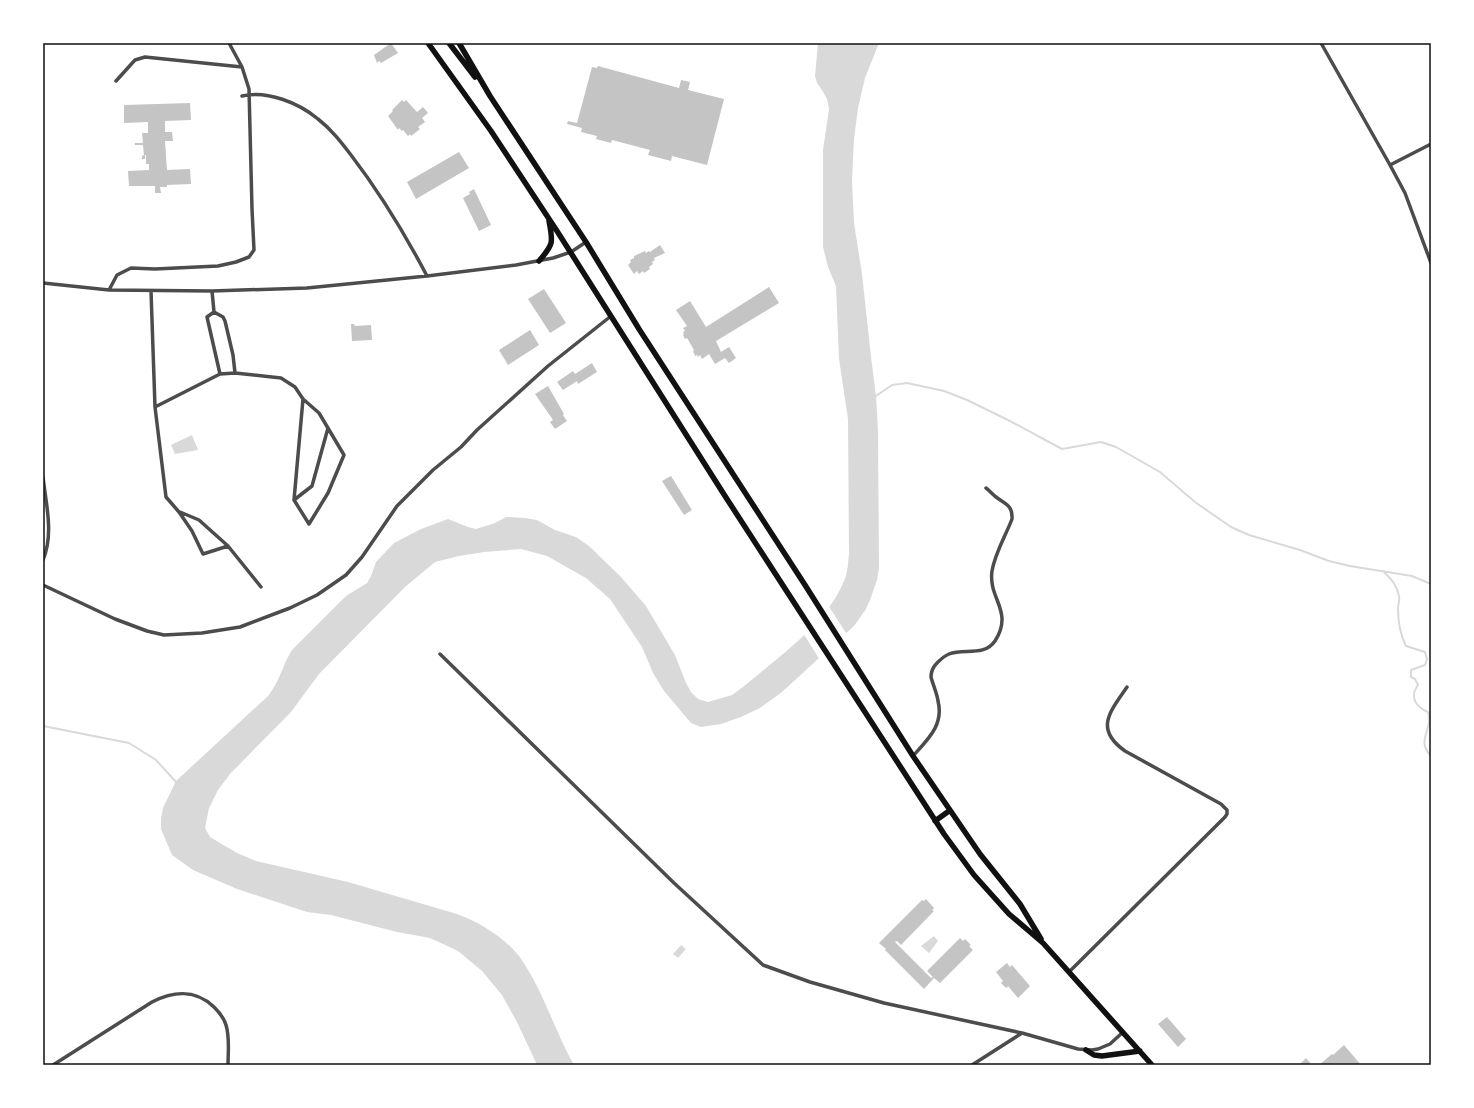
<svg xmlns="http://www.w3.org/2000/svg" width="1474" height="1108" viewBox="0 0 1474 1108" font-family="Arial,sans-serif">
  <rect width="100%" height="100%" fill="#fff"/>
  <path fill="#d9d9d9" d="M 818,43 L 879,43 L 865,78 L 858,108 L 854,139 L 852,181 L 854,223 L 862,274 L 871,357 L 876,396 L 878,431 L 879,568 L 877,580 L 870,600 L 866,609 L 854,626 L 782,692 L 760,708 L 741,717 L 721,724 L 701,727 L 691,723 L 664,691 L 653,673 L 642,647 L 610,599 L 586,578 L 547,556 L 521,549 L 484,552 L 459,556 L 435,562 L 405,587 L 319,674 L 291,712 L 230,774 L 218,790 L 209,808 L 205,828 L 210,837 L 237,853 L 256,861 L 348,882 L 457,914 C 479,922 504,937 519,956 C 543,989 554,1030 574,1065 L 537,1065 L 517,1022 L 502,995 L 482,971 L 458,951 L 430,938 L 397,932 L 331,915 L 307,912 L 237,889 L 193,870 L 172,855 L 161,829 L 161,818 L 163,808 L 176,781 L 268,696 C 280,681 282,666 292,650 L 346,596 L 367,583 L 371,576 L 376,562 L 394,543 L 421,529 L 448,519 L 468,527 L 476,529 L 495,523 L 506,517 L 525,518 L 537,520 L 555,530 L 576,537 L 589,546 L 621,577 L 646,606 L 675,655 L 686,683 L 691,692 L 698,699 L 708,702 L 732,695 L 743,687 C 778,657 826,625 844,581 C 848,572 848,563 849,554 L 848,419 L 839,359 L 836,286 L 828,267 L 823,247 L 823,150 L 829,109 L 827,99 L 822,90 L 817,83 L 815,76 Z
    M 192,435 L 198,450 L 175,454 L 171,445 Z
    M 934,936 L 938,941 L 929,953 L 921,946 Z
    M 681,945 L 686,949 L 678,958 L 673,954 Z"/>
  <path fill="#fff" d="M 828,605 L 848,636 L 820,660 L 803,633 L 820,615 Z"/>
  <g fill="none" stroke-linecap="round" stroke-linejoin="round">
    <path stroke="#d9d9d9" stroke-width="2" d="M 874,396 L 876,396 L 892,385 L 907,383 L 944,391 L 967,400 L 1010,421 L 1062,449 L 1101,442 L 1116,447 L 1160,472 L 1195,502 L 1231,527 L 1249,535 L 1300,550 L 1329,561 L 1350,566 L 1412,576 L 1431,584
      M 1384,572 C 1391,579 1397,585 1399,596 C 1400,600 1398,604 1398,608 C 1398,621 1400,634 1406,646 L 1425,652 L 1427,659 L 1425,665 L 1411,670 L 1411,677 L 1415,679 L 1418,685 C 1409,697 1416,707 1428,712 C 1434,729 1415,740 1431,756
      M 43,726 L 129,743 L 156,760 L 177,783"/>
  </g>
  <path fill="#c4c4c4" d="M 391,43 L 398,53 L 381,63 L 379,61 L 377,63 L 374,55 Z
    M 598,66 L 679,88 L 681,80 L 690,82 L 688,90 L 724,99 L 707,165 L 672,156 L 671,161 L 648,155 L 650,150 L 612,140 L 611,143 L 596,139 L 597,136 L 581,132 L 582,128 L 567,124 L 568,121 L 577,123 L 592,67 L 597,68 Z
    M 402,100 L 404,102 L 406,100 L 417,112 L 423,107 L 428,113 L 422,118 L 425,122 L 418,127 L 420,129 L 411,136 L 410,134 L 408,136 L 403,130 L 402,131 L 399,128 L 398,130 L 388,116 L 393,111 L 392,110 Z
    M 190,103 L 191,120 L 165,121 L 165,132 L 172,132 L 173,141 L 165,141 L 167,170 L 190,169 L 191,184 L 167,185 L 167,187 L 160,187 L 161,193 L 155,193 L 155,186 L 129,186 L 128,171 L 149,170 L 149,164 L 146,164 L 146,155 L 145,155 L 145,159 L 142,159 L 142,156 L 144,155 L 143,145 L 135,145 L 135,143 L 143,143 L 142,133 L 148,133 L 148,122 L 124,123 L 124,105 Z
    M 459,152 L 469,168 L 416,199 L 407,182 Z
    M 474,189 L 491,225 L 479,231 L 463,198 L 470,194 L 469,192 Z
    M 660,245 L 665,253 L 654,258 L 655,260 L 652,262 L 653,264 L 649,267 L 650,269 L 644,273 L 643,271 L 639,274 L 637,271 L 634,274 L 628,265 L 631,262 L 630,260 L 634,258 L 634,256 L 645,251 L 646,253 L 649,251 L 650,252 Z
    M 769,287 L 779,303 L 716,341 L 721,352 L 729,347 L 736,358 L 729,363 L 725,358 L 715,364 L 709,354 L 702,359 L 700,355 L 698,357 L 697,355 L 695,356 L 693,351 L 694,350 L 687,338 L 685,339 L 683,335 L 684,334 L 683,332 L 685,331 L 683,328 L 687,326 L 676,310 L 690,301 L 706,327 Z
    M 544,289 L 566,323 L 550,333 L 528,299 Z
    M 351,324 L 354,324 L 355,326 L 371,325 L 372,340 L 352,341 Z
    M 530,330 L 539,345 L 508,365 L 499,350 Z
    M 592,363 L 597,372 L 578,384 L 577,381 L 563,390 L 557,382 L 573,371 L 575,374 Z
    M 548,386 L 564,414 L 563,415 L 567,421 L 555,429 L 550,422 L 553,420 L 535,394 Z
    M 671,476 L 692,510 L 684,515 L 662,481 Z
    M 926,899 L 934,908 L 932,910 L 934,911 L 901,945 L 897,941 L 895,942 L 931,978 L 933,977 L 927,971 L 960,938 L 963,941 L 965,939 L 971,945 L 969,946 L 973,950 L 940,983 L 934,978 L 924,989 L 885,950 L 886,949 L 879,943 L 922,900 L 924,901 Z
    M 1007,963 L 1010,967 L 1012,965 L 1030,986 L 1018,998 L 1008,986 L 1007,988 L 1005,987 L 1001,983 L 1003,981 L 996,972 Z
    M 1167,1017 L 1186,1039 L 1178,1047 L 1158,1024 Z
    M 1344,1045 L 1361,1065 L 1319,1065 L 1332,1054 L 1333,1055 Z
    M 1306,1058 L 1312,1065 L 1299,1065 Z"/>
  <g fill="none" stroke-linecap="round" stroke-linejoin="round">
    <path stroke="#4c4c4c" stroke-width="3.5" d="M 1321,43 L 1390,165 L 1431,144
      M 116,81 L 135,60 L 145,57 L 242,67
      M 242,96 C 267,90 299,103 318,119 C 331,129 341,142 351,155 C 380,193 405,234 427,276
      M 1390,165 L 1405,193 L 1431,263
      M 43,283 L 109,290 L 212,291 L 307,288 L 427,276 L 516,265 L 553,258 L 571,252 L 586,242
      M 109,290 L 117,275 L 131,268 L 155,269 L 218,266 L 236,262 L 249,257 L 254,250 L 252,209 L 249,89 L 242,67 L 229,43
      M 151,291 L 155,407 L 166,497 L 179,512 L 192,531 L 203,554 L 228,546
      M 212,291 L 214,312
      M 220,374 L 207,317 L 214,312 L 223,317 L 225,321 L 233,355 L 235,373
      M 155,407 L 220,374 L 235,373 L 281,378 L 295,387 L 303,399 L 294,500 L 309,524 L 328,493 L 344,455 L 319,413 L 303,399
      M 43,477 C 46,504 54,534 43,560
      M 294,500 L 312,486 L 328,428
      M 180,512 L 199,520 L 228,546 L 261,587
      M 43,585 L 115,619 L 147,631 L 164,635 L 202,633 L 240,627 L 290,608 L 317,595 L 346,575 L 362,557 L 397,506 L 433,470 L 461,447 L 477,430 L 548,366 L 611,316
      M 440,654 L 674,883 L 763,965 L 810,982 L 884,1003 L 1022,1033 L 1078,1049 L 1092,1050 L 1098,1049 L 1110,1044 L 1122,1033
      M 913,756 C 928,739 944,725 938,701 C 937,693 933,685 931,677 C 931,671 933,667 937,663 C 940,660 944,656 949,654 C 964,648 984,657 995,641 C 1014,611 988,599 992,571 C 995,553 1006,535 1012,519 C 1013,505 1005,504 996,497 C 992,494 990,491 986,488
      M 1069,972 L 1225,817 L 1227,814 L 1227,810 L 1221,804 L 1125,751 C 1094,729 1110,712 1127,687
      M 53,1065 L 152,1002 C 174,991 195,989 214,1007 C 219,1012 224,1018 226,1025 C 230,1038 228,1052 228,1065
      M 972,1065 L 1022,1033"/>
    <path stroke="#111" stroke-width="5.5" d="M 428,43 L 491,131 L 557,231 L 725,496 L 944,834 L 974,875 L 1009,914 L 1043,943 L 1152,1065
      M 449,43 L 475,77
      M 459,43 L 490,96 L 586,242 L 639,329 L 805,585 L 913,756 L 980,854 L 1020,904 L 1041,939
      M 539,261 C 554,244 553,242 549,221
      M 935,821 L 949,811
      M 1086,1050 L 1094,1055 L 1102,1056 L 1140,1051"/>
  </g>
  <rect width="1474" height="1108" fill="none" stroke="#ffffff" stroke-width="88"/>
  <rect x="44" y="44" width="1386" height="1020" fill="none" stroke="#111" stroke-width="1.5"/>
</svg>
